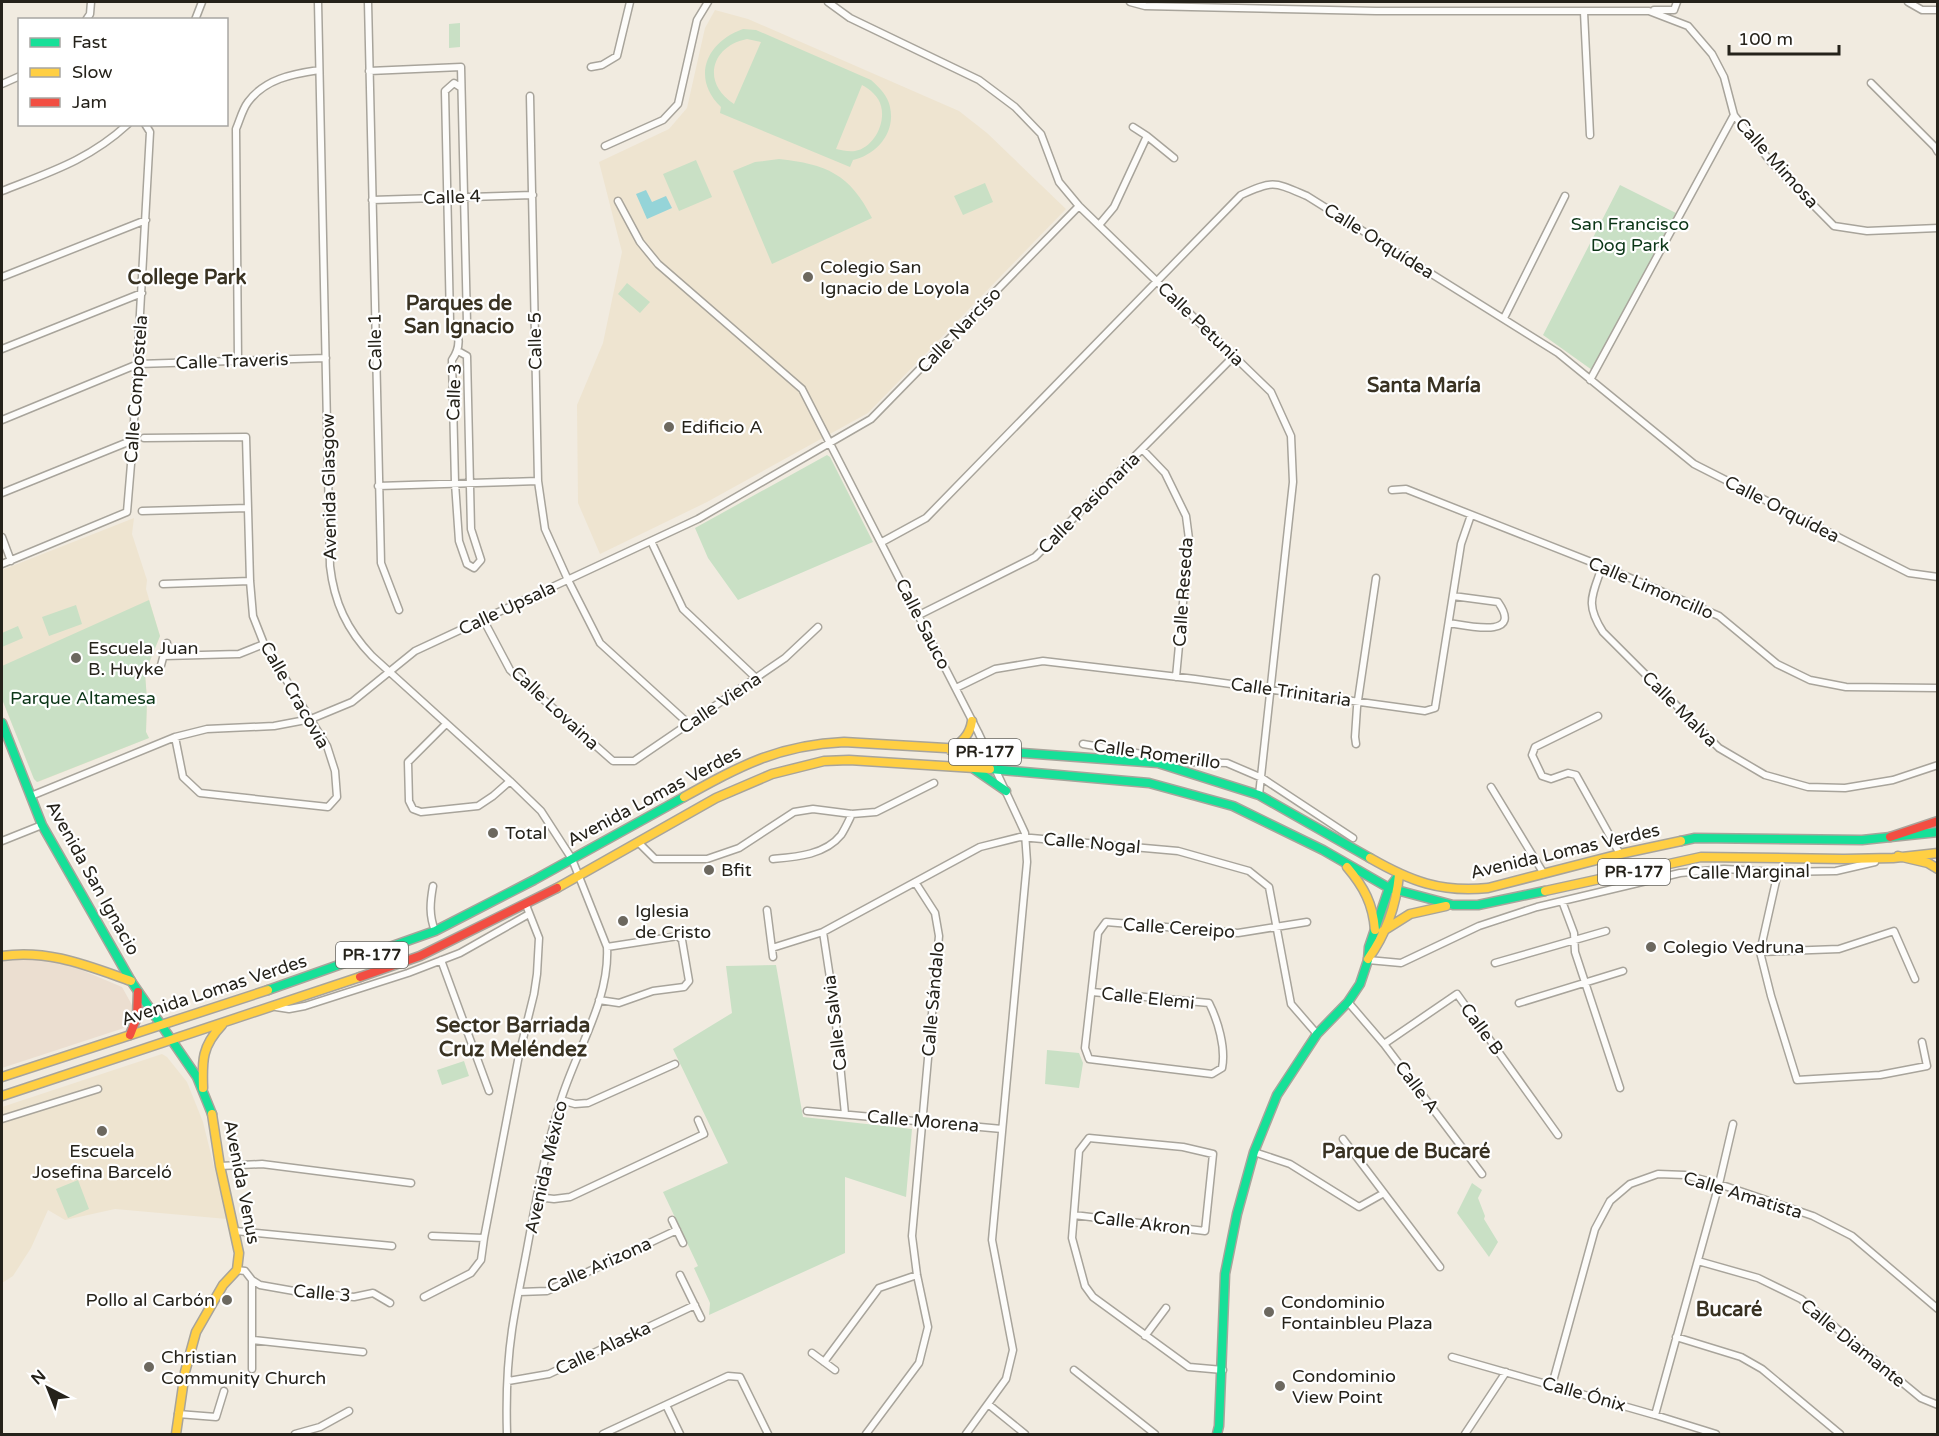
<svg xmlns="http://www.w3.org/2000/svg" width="1939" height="1436" viewBox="0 0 1939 1436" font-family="'Varela Round',sans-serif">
  <rect width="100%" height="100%" fill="#f1ebe0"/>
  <path fill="#ebded0" d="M 15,957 L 46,958 L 65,963 L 122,987 L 132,1005 L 133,1010 L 129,1022 L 124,1028 L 2,1068 L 2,960 Z"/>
  <path fill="#eee4d0" d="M 715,10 L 748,19 L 959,111 L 987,133 L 1066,209 L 868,413 L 707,502 L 600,554 L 578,503 L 577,405 L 603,343 L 622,252 L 599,162 L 669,129 L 687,108 L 705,28 Z
    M 134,518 L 132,534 L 147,580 L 146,589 L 160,636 L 145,673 L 147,700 L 146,732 L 149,738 L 38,782 L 34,779 L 2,699 L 2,570 Z
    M 162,1054 L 167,1057 L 187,1082 L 203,1122 L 227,1219 L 115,1209 L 65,1220 L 48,1210 L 31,1248 L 13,1276 L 2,1283 L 2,1107 Z"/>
  <path fill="#c9e0c5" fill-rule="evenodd" d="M 460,23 L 460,47 L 449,48 L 449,24 Z
    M 743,29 L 756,30 L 871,80 C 879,87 888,96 890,107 C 896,133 876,155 853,160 L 850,167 L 720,113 L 721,107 C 691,78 706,42 743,29 ZM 747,39 L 761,42 L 734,104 C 701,83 711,46 747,39 ZM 862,85 C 870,89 879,97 881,106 C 886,124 873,148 855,151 C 848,152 842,150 836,149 Z
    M 779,159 C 826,164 850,174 872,218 L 772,264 L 733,171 L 755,162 Z
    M 696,160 L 712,197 L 679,211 L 663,174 Z
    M 985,183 L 993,202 L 963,215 L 954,196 Z
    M 1620,185 L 1676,213 L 1592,370 L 1543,335 Z
    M 627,283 L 650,302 L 640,313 L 618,294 Z
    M 827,455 L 830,457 L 873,542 L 738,600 L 708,558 L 695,528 Z
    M 149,600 L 160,636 L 145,673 L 147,700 L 146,732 L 149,738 L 37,782 L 34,779 L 2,699 L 2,666 Z
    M 76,605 L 82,624 L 49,636 L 42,617 Z
    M 18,626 L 23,638 L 2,647 L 2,633 Z
    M 776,965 L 803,1117 L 912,1129 L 906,1197 L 845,1177 L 845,1253 L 709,1315 L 710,1303 L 694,1268 L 698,1266 L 663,1192 L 728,1163 L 673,1049 L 732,1013 L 726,966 Z
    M 1047,1050 L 1079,1053 L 1083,1063 L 1079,1088 L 1045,1084 Z
    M 464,1061 L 469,1076 L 442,1085 L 437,1070 Z
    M 78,1180 L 89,1209 L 68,1218 L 56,1189 Z
    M 1472,1183 L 1482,1190 L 1478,1198 L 1485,1216 L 1484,1219 L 1498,1242 L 1489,1257 L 1457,1213 Z"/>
  <path fill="#95d4d8" d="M 646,190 L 652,202 L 666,196 L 672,208 L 647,219 L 636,194 Z"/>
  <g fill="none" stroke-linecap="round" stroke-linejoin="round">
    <defs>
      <path id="street" d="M 318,2 L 330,566 C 334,602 347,630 372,656 L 510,781 L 541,811 L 572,859 L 607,947 C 610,1001 575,1052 560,1103 C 545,1151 536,1200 527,1249 C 522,1276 516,1303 512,1330 C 507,1364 506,1400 507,1434
        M 368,2 L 381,563 L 399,610
        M 828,2 L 850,18 L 979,80 L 1015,107 L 1041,134 L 1059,182 L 1079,206 L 1271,392 L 1291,436 L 1293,482 L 1259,795
        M 1130,2 L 1145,6 L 1376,11 L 1649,11 L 1688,26 L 1712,54 L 1724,77 L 1734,115 L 1770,161 L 1834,226 L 1867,231 L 1938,228
        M 1908,2 L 1922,10 L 1938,10
        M 1654,10 L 1674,10
        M 1674,10 L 1677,2
        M 1584,12 L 1590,135
        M 86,20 L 90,14 L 91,2
        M 195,20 L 202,2
        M 591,67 L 602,65 L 617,56 L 630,2
        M 369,71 L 461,67 L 467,323 L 458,329
        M 1871,83 L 1935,147 L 1938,152
        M 2,84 L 20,76
        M 530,96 L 538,481 L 545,529 L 568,580 L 600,643 L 689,724
        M 1133,127 L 1147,136 L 1174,158
        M 605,146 L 663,120 L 678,104 L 697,20 L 708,2
        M 2,191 C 50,172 89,160 128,124
        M 372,200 L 533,195
        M 618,201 L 640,242 L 658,264 L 802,389 L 978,732 L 1025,833 L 1027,862 L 992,1240 L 1013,1350 L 1006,1379 L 966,1434
        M 1099,225 L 1114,207 L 1147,136
        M 2,277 L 146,220
        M 1504,318 L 1565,196
        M 2,349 L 142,293
        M 458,351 L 467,356 L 471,529 L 481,560 L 474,568 L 467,564 L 459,541 L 455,483 L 452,360 C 461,347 461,334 450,321 L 445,91 L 454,83 L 460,87
        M 238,360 L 236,129 C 240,120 242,110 248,102 C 265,79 292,74 319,70
        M 1590,380 L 1734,115
        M 2,420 L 138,364 L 326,358
        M 144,438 L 246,437 L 250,581 L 253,616 L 264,644 L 327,746 L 335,771 L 337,797 L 328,807 L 200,793 L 183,777 L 175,737
        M 1142,449 L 1165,473 L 1186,516 L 1189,539 L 1176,677
        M 378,486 L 538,481
        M 1392,490 L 1406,489 L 1609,569 L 1719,616 L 1777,664 L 1810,680 L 1846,687 L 1938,688
        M 2,493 L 133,440
        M 142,511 L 248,508
        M 2,537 L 11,561
        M 651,541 L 683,609 L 756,678
        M 882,542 L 926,518 L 1241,195 C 1274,180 1274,182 1307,196 L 1558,353 L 1694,464 L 1909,573 L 1938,577
        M 2,564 L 127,512 L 133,440 L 150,132 L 145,124
        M 1602,567 C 1592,596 1585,604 1603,632 L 1719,748 L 1765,775 L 1808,787 L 1845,788 L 1893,780 L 1938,765
        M 163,584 L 250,581
        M 919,615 L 1035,557 L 1234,356
        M 483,619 L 510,670 L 613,761 L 634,761 L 785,658 L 818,627
        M 1449,623 C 1468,626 1524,639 1498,602 L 1453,596
        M 164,656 L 239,654 L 264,644
        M 160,669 L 167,643
        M 956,688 L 995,669 L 1043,661 L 1195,679 L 1425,711 L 1435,708 L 1461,544 L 1471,515
        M 1598,716 L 1535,747 L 1532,755 L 1542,776 L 1551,779 L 1568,773 L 1576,775 L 1620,854
        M 446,724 L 408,762 L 409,801 L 413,809 L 421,812 L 478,806 L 493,796 L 510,781
        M 1083,744 L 1189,762 L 1227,763 L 1262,778 L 1353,838
        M 1356,744 L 1355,737 L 1357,707 L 1376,578
        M 1491,787 L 1544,874
        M 31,796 L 175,737 L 207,729 L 274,726 L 311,719 L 352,702 L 415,651 L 698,519 L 871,419 L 1079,206
        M 2,841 L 42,825
        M 639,843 L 655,859 L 707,859 L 739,848 L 794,812 L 813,809 L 852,814 L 876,812 L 934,783
        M 773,859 C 796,857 825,855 841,835 C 845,829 849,820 852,814
        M 1778,872 L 1760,952 L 1771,996 L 1797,1080 L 1880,1075 L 1927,1066 L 1922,1042
        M 433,886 C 430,903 429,915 435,931
        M 1562,901 L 1574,933 L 1575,952 L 1620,1088
        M 767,910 L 773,957
        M 823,932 L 834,1004 L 845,1114
        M 772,948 L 823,932 L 980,847 L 1020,837 L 1178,851 L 1249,871 L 1269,887 L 1291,1004 L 1317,1034
        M 1760,952 L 1839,949 L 1894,931 L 1915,979
        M 441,960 L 489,1091
        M 1368,960 L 1401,963 L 1479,926 L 1537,907 L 1680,873 L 1724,869 L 1778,872 L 1836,871 L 1875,862
        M 1495,963 L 1606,931
        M 1092,992 L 1209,1003 C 1218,1021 1226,1048 1222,1068 L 1212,1074 L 1089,1059 L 1085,1048 L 1098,933 L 1106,922 L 1238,933 L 1307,922
        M 599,1000 L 619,1003 L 653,991 L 684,987 L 689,981 L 682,940 L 678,936 L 607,947
        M 1348,1002 L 1384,1044 L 1482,1174
        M 1519,1003 L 1623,971
        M 276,1007 L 289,1009 L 305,1006 L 408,973 L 460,953 L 529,914
        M 1384,1044 L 1457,994 L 1558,1135
        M 561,1100 L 575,1104 L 588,1103 L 675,1064
        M 807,1111 L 1002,1129
        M 2,1119 L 98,1089
        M 1343,1139 L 1440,1267
        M 1254,1152 L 1290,1164 L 1359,1207 L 1384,1193
        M 220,1166 L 262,1164 L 411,1183
        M 537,1197 L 554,1199 L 570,1197 L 685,1143 L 704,1134 L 698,1120
        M 1074,1215 L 1205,1231 L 1213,1154 L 1183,1147 L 1089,1138 L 1079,1151 L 1072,1238 L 1085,1286 L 1093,1297 L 1189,1367 L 1223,1370
        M 672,1220 L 683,1243
        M 235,1231 L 392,1246
        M 432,1236 L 484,1238
        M 1698,1261 L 1758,1278 L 1801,1299 L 1921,1398 L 1938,1405
        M 237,1270 L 245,1271 L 252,1280 L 252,1369
        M 680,1275 L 701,1318
        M 252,1280 L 260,1285 L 294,1291 L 354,1297 L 373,1293 L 390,1303
        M 519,1292 L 547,1291 L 677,1230
        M 424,1297 L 471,1273 L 481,1260 L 484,1238 L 519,1055 L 534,994 L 537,974 L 539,938 L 526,905
        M 1145,1336 L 1166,1308
        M 1676,1337 L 1741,1357 L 1762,1369 L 1840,1434
        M 253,1340 L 363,1352
        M 812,1353 L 835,1370
        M 1452,1357 L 1655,1415 L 1716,1434
        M 824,1362 L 879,1288 L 917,1275
        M 1074,1370 L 1155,1434
        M 508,1381 L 549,1374 L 695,1305
        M 1552,1385 L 1595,1229 L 1610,1201 L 1630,1184 L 1658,1174 L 1685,1175 L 1719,1184 L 1813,1216 L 1852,1236 L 1938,1309
        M 988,1404 L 1025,1434
        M 666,1405 L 680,1434
        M 178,1414 L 216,1417 L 224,1391
        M 1655,1415 L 1719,1184 L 1733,1124
        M 295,1434 L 320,1427 L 349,1411
        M 603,1434 L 728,1376 L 740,1377 L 768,1434
        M 866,1434 L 919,1363 L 928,1327 L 917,1275 L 912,1236 L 939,936 L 935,913 L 915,882
        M 1465,1434 L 1506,1372"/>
      <path id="fast" d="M 2,723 L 42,825 L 131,981 L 197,1077 L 212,1114
        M 996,751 L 1158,763 L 1259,795 L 1370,858
        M 974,769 L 1006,791
        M 990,769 L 1149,783 L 1233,806 L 1323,850 L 1389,888 L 1453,905 L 1478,905 L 1545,891
        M 1681,841 L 1695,838 L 1862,840 L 1938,832
        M 268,990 L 435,931 L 534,880 L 684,797
        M 1217,1434 L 1219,1426 L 1225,1274 L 1237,1214 L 1254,1152 L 1277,1095 L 1317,1034 L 1348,1002 L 1360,984 L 1368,960 L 1369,947 L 1389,888 L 1399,875"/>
      <path id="slow" d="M 950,750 C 962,742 970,735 972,721
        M 684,797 C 740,766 778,745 844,742 L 996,751
        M 1898,856 L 1928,863 L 1938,869
        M 1370,858 C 1410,881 1441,893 1488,888 L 1620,854 L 1681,841
        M 1347,867 C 1364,887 1373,904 1375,930
        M 557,888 L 716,798 L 772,774 L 824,761 L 849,760 L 990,769
        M 1545,891 L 1701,857 L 1844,859 L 1893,858 L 1938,853
        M 1383,931 L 1410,914 L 1446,906
        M 2,956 C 48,949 88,966 131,981
        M 1368,959 C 1386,934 1396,906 1399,875
        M 2,1077 L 268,990
        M 203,1088 C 202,1060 202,1046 222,1025
        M 2,1096 L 360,977
        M 176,1434 L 185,1372 L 196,1332 L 223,1285 L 237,1270 L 239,1253 L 220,1166 L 212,1114"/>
      <path id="jam" d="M 1890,837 L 1938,821
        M 360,977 L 420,956 L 557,888
        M 130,1035 L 137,1017 L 138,992"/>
    </defs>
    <use href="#street" stroke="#a8a49b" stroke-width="9"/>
    <use href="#fast" stroke="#a8a49b" stroke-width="11"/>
    <use href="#slow" stroke="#a8a49b" stroke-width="11"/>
    <use href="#jam" stroke="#a8a49b" stroke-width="11"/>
    <use href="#street" stroke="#fdfcfa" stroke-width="6"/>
    <use href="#fast" stroke="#16e098" stroke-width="8"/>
    <use href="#slow" stroke="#ffcf43" stroke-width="8"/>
    <use href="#jam" stroke="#f24e42" stroke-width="8"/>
  </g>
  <g fill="#6c685f" stroke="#fff" stroke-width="2">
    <circle cx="808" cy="277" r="6"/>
    <circle cx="669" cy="427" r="6"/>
    <circle cx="76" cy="658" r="6"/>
    <circle cx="493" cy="833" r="6"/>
    <circle cx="709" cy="870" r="6"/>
    <circle cx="623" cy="921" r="6"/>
    <circle cx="1651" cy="947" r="6"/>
    <circle cx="102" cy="1131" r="6"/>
    <circle cx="227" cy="1300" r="6"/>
    <circle cx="1269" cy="1312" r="6"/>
    <circle cx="149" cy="1367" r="6"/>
    <circle cx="1280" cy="1386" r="6"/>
  </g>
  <g text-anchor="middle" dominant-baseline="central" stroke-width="4.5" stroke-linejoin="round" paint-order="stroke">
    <g fill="#fff" stroke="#66645f" stroke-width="1.5">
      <rect x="949" y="739" width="72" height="26" rx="4.5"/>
      <rect x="1598" y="859" width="72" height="26" rx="4.5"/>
      <rect x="336" y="942" width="72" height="26" rx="4.5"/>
    </g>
    <g font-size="16" font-weight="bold" fill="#25221a">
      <text x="985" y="752">PR-177</text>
      <text x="1634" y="872">PR-177</text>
      <text x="372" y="955">PR-177</text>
    </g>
    <g font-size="18" fill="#25221a" stroke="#fff">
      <text transform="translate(1777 163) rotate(48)">Calle Mimosa</text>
      <text transform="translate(452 197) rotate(-2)">Calle 4</text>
      <text transform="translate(1379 241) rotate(32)">Calle Orquídea</text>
      <text transform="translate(1201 324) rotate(44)">Calle Petunia</text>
      <text transform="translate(959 330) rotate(-46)">Calle Narciso</text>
      <text transform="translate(535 341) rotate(-91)">Calle 5</text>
      <text transform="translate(375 342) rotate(-91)">Calle 1</text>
      <text transform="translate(232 361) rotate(-2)">Calle Traveris</text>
      <text transform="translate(136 389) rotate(-86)">Calle Compostela</text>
      <text transform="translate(454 392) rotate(-88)">Calle 3</text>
      <text transform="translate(329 487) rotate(-91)">Avenida Glasgow</text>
      <text transform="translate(1089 503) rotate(-45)">Calle Pasionaria</text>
      <text transform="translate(1782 509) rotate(27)">Calle Orquídea</text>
      <text transform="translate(1651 588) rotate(23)">Calle Limoncillo</text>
      <text transform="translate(1183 592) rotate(-86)">Calle Reseda</text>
      <text transform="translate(507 608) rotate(-25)">Calle Upsala</text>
      <text transform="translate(923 624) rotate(63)">Calle Sauco</text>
      <text transform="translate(1291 692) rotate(8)">Calle Trinitaria</text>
      <text transform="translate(295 695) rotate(60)">Calle Cracovia</text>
      <text transform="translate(720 703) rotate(-34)">Calle Viena</text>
      <text transform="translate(555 708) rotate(43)">Calle Lovaina</text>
      <text transform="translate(1680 709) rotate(45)">Calle Malva</text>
      <text transform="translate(1157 754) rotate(8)">Calle Romerillo</text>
      <text transform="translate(654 796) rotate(-28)">Avenida Lomas Verdes</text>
      <text transform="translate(1092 843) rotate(5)">Calle Nogal</text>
      <text transform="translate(1565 851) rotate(-13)">Avenida Lomas Verdes</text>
      <text transform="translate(1749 872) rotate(-1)">Calle Marginal</text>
      <text transform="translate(93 878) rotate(61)">Avenida San Ignacio</text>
      <text transform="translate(1179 928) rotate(4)">Calle Cereipo</text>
      <text transform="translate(214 990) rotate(-18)">Avenida Lomas Verdes</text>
      <text transform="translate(1148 998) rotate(6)">Calle Elemi</text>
      <text transform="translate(933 999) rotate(-85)">Calle Sándalo</text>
      <text transform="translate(835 1023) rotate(-97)">Calle Salvia</text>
      <text transform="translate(1482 1029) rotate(54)">Calle B</text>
      <text transform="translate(1417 1087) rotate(53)">Calle A</text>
      <text transform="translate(923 1121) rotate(5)">Calle Morena</text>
      <text transform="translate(546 1167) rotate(-77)">Avenida México</text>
      <text transform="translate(242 1182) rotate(79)">Avenida Venus</text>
      <text transform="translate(1743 1195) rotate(17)">Calle Amatista</text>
      <text transform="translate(1142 1223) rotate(7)">Calle Akron</text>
      <text transform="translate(599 1265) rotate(-24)">Calle Arizona</text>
      <text transform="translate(322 1293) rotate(5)">Calle 3</text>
      <text transform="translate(1853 1343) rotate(39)">Calle Diamante</text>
      <text transform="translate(603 1348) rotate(-25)">Calle Alaska</text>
      <text transform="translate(1584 1394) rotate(16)">Calle Ónix</text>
    </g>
    <g font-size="18" fill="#0b3617" stroke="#fff">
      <text x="1630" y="224">San Francisco<tspan x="1630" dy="21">Dog Park</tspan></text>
      <text x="83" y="698">Parque Altamesa</text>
    </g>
    <g font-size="18" fill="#25221a" stroke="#fff" text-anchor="start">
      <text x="820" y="267">Colegio San<tspan x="820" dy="21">Ignacio de Loyola</tspan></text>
      <text x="681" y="427">Edificio A</text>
      <text x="88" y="648">Escuela Juan<tspan x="88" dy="21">B. Huyke</tspan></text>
      <text x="505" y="833">Total</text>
      <text x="721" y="870">Bfit</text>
      <text x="635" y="911">Iglesia<tspan x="635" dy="21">de Cristo</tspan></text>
      <text x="1663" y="947">Colegio Vedruna</text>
      <text x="102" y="1151" text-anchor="middle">Escuela<tspan x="102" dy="21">Josefina Barceló</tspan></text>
      <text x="215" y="1300" text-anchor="end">Pollo al Carbón</text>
      <text x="1281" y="1302">Condominio<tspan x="1281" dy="21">Fontainbleu Plaza</tspan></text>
      <text x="161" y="1357">Christian<tspan x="161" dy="21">Community Church</tspan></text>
      <text x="1292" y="1376">Condominio<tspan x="1292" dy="21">View Point</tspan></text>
    </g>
    <g font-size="20" font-weight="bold" fill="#393222" stroke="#fff">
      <text x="187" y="278">College Park</text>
      <text x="459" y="304">Parques de<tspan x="459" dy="23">San Ignacio</tspan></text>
      <text x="1424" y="386">Santa María</text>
      <text x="1406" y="1152">Parque de Bucaré</text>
      <text x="1729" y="1310">Bucaré</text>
    </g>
    <g font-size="21" font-weight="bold" fill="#393222" stroke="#fff">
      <text x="513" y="1025">Sector Barriada<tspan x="513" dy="24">Cruz Meléndez</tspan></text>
    </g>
  </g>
  <rect width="1939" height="1436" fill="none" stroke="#25221a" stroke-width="6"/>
  <rect x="18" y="18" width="210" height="108" fill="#ffffff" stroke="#a8a7a3" stroke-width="1.5"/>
  <rect x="30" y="38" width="30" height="9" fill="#16e098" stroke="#a8a7a3" stroke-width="1.5"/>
  <text x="72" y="48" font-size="18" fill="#25221a">Fast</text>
  <rect x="30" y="68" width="30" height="9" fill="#ffcf43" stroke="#a8a7a3" stroke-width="1.5"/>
  <text x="72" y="78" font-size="18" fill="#25221a">Slow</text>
  <rect x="30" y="98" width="30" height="9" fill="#f24e42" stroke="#a8a7a3" stroke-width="1.5"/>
  <text x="72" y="108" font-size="18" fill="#25221a">Jam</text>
  <g transform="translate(48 1388) rotate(318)" stroke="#ffffff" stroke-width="4.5" paint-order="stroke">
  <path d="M0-4.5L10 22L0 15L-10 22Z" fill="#25221a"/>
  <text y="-9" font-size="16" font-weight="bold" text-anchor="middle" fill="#25221a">N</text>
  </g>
  <path d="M1729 45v9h110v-9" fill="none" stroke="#25221a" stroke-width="3"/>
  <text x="1738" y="45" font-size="18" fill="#25221a" stroke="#ffffff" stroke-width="4.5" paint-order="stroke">100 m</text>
</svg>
